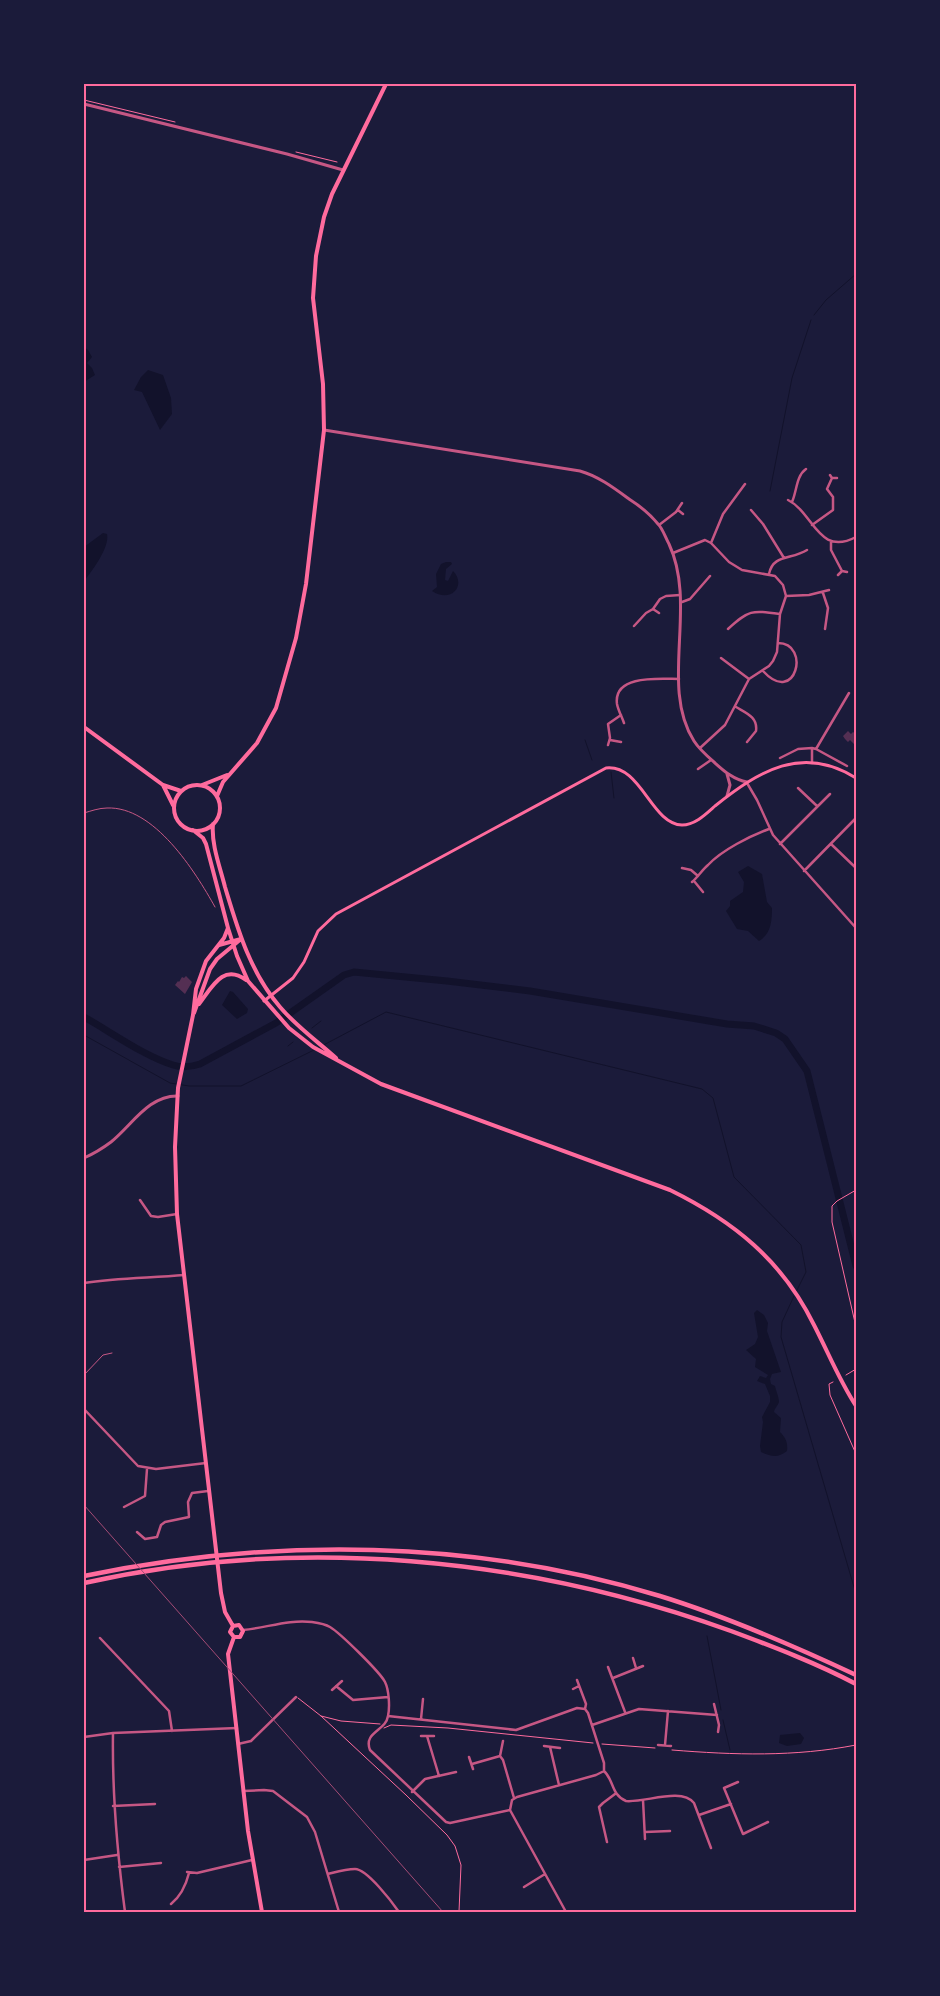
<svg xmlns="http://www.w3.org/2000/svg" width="940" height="1996" viewBox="0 0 940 1996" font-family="Inter,sans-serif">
  <rect width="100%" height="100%" fill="#1b1b3a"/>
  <path fill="#12122b" d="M 84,347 L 88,350 L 92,357 L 87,363 L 92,368 L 95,375 L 84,382 Z
    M 148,370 L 163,375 L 171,398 L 172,414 L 160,430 L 142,392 L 134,390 L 141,377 Z
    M 103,533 L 107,534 C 110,547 92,571 84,581 L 84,547 Z
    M 446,562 L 451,562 L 452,564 L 446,569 L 445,580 L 448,581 L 453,571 C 467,585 451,604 432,591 L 437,587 L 436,574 L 441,564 Z
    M 748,866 L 762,874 L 767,902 L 772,908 C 772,921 771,934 759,941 L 748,931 L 737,929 L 726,911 L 730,906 L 730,901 L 743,892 L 744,882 L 738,872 Z
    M 230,991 L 233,992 L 248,1009 L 247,1013 L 237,1019 L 222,1005 Z
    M 757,1310 L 764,1315 L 768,1323 L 767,1331 L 781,1372 L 772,1374 L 770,1379 L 771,1384 L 775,1386 C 776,1391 779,1397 779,1402 C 778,1406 775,1407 774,1412 L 781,1418 L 780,1432 C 786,1438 788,1443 787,1451 C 778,1458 772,1457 761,1452 L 760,1446 L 763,1422 L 762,1417 L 770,1402 L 770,1396 L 765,1384 L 757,1381 L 760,1376 L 766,1378 L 768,1375 L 755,1367 L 756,1359 L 746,1350 L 755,1344 L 758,1337 L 754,1313 Z
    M 800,1733 L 804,1738 L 801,1744 L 787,1746 L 779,1743 L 780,1735 Z"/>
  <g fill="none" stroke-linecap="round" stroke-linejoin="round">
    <path stroke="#12122b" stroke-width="1" d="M 814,315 L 826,300 L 856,274
      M 770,491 L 792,378 L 811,320
      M 585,740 L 592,760
      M 611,772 L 614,798
      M 312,1028 L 321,1021
      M 84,1035 L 170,1083 L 189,1086 L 241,1086 L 314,1050
      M 288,1046 L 293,1042
      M 318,1048 L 386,1012 L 702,1089 L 713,1098 L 734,1177 L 801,1245 L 806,1272 L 796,1292
      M 794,1296 L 782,1322 L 781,1337 L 856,1594
      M 707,1636 L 721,1710
      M 723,1720 L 730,1750"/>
    <path stroke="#12122b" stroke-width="7" d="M 84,1017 C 111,1032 144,1056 173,1065 C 182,1068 191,1067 200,1064 L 276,1023 L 344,975 L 354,972 L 447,981 L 530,991 L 727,1024 L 754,1026 L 776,1033 L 785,1039 L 807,1071 L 856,1266"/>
  </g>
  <path fill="#542f53" d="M 848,731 L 851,734 L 853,732 L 856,734 L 854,737 L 856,740 L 856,746 L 850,740 L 848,742 L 845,739 L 843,736 Z
    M 186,976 L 192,982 L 185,994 L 175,985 L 178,981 L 179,982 L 182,977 L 184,978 Z"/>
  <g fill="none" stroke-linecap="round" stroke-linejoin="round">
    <path stroke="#ff6b9d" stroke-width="1" d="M 84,100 L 175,122
      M 296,152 L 337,162
      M 856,1190 L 837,1201 L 832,1206 L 832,1222 L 856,1327
      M 846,1375 L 856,1369
      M 833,1382 L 829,1384 L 830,1395 L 856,1454
      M 298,1698 L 321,1716 L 406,1795 L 447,1835 L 455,1846 L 461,1865 L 459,1912
      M 321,1716 L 341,1721 L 380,1724
      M 384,1728 L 391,1725 L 448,1728 L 593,1743
      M 602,1744 L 655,1748
      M 672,1750 C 734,1755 795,1757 856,1745"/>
    <path stroke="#c65784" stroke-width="1" d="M 84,813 C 91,811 99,808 107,808 C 154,806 195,871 215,907
      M 84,1375 L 103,1355 L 112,1353"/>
    <path stroke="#c65784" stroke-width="2.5" d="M 830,475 L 832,478 L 837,478
      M 788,500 C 814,513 818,557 856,537
      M 792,502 C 797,491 796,476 806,469
      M 678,510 L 683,514
      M 751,510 L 763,524 L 784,558
      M 659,525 L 676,512 L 682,503
      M 812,525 L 833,510 L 833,497 L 827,489 L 832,478
      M 831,541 L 831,550 L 842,571
      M 711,543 L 723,514 L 745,484
      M 673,553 L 705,540 L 711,543 L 729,562 L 742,570 L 775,576 L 783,585 L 786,596 L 780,614 L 777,652 L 773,661 L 769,666 L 749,679 L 725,725 L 700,748
      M 769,574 C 773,554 791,560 807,550
      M 838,575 L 842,571 L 847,572
      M 823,593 L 828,608 L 825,629
      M 786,596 L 809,595 L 829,590
      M 682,602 L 690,599 L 710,576
      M 653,609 L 659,613
      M 634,626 L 646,613 L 653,609 L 660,599 L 666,596 L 680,595
      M 728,629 C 749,610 751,610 780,614
      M 721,658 L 749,679
      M 763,671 C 796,707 811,643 778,643
      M 736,707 C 746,713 758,717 756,731 L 747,742
      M 624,723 C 622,717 618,710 617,704 C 613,674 661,679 679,679
      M 610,740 L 621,742
      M 608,745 L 610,738 L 608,724 L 621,715
      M 816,749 L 847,766
      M 780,758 L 798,749 L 812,748
      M 812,763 L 812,748 L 816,749 L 849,693
      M 698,769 L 711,760
      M 747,783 L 757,800 L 773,835 L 856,928
      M 798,788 L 817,806
      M 780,844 L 830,794
      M 831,844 L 856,868
      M 682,868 L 691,870 L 698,876
      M 804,871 L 856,818
      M 694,881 L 703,892
      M 692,882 C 698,877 702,870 708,865 C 722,850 750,836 769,829
      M 140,1200 L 151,1216 L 158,1217 L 177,1214
      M 84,1283 C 117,1278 150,1278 184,1275
      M 84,1409 L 138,1466 L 156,1469 L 206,1463
      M 124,1507 L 145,1496 L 147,1469
      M 137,1532 L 145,1539 L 157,1537 L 161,1525 L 165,1522 L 189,1517 L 188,1502 L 192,1493 L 208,1491
      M 243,1630 C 266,1628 289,1619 312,1622 C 319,1623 325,1624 330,1627 C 340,1633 380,1672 385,1682 C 389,1690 390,1707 388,1716 C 386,1731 363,1732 370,1750 L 446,1822 L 450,1823 L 510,1810
      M 100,1638 L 169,1711 L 172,1731
      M 633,1658 L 636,1668
      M 608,1667 L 625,1712
      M 613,1678 L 643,1666
      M 577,1680 L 586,1704 L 585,1709
      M 336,1686 L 353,1700 L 388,1697
      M 573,1689 L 579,1686
      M 332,1690 L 342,1681
      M 714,1704 L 719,1725 L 718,1732
      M 388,1716 L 516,1730 L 577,1708 L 585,1709 L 588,1713 L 604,1763 L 604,1771 L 596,1775 L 517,1797 L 512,1800 L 510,1810
      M 421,1719 L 423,1699
      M 592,1725 L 639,1709 L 717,1715
      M 113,1733 C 112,1796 117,1851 125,1912
      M 421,1736 L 434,1736
      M 427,1736 L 439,1776
      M 84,1737 L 113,1733 L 237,1728
      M 238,1744 L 251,1741 L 296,1697
      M 658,1745 L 671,1746
      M 665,1745 L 668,1711
      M 544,1746 L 560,1748
      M 550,1747 L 559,1785
      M 500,1756 L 503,1741
      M 469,1757 L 473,1769
      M 472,1764 L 500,1756 L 503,1760 L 514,1798
      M 604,1771 C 614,1780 611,1795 626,1801 C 645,1803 681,1787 694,1803 L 711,1848
      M 738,1782 L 724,1788 L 743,1834 L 768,1822
      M 243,1791 L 264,1790 L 273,1791 L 307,1817 L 315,1832 L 339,1912
      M 412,1792 L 425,1779 L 456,1772
      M 643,1800 L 645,1839
      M 113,1806 L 155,1804
      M 510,1810 L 566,1912
      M 699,1815 L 731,1804
      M 645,1832 L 670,1831
      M 607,1842 L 599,1807 L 603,1803 L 615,1794
      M 84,1860 L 117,1855
      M 119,1867 L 161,1863
      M 187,1872 L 197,1873 L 252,1860
      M 328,1874 C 336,1872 346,1869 355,1869 C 367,1869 392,1902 399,1912
      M 524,1887 L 545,1874
      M 171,1904 C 181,1896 186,1885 189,1873"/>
    <path stroke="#c65784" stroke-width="3" d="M 84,104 L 287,154 L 343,170
      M 324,430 L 580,471 C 598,476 614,488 629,499 C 640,506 650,514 658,524 C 663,529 665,537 669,544 C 698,606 659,686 694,741 C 699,749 707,756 715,763 C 724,771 734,780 747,782
      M 727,796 L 730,785 L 727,774
      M 84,1158 C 93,1154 103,1148 111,1142 C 132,1125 149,1095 178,1096"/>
    <path stroke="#ff6b9d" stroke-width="3" d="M 264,1001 L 293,978 L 304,962 L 318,931 L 336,914 L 606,768 C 641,764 651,824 682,825 C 695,825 706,814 715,806 C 759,771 802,744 856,778"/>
    <path stroke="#ff6b9d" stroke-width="4" d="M 84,727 L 163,785 L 181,791
      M174 808a23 23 0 1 1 46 0a23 23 0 1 1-46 0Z
      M 163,785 L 173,805
      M 202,785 L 227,775
      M 217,796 L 223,782 L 257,743 L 276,708 L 296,638 L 306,584 L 324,430 L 323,384 L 313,298 L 316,256 L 324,217 L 332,194 L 386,84
      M 213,824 C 211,844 220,867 225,887 C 238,930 250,972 280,1007 C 296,1026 317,1041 336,1058
      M 193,830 L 203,838 L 206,844 L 228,928 L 237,956 L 248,981 L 289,1028 L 313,1047 L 381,1084 L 670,1190 C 733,1221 782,1260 814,1325 C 828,1352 839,1380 856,1406
      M 228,928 L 224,938 L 206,961 L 196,989 L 193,1015 L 178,1088 L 175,1147 L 177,1214 L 221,1593 L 225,1612 L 233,1626
      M 219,945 L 241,939
      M 199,1004 C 212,987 223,963 246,980
      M 194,1013 L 210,969 L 217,959 L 241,939
      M 233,1626 L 239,1625 L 243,1631 L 240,1637 L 234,1637
      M 233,1626 L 230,1632 L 234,1637
      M 234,1637 L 228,1654 L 248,1831 L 262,1912"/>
    <path stroke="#ff6b9d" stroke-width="4.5" d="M 84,1576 C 273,1537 475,1539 660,1596 C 728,1617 792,1645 856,1675
      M 84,1583 C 298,1535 526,1557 731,1631 C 774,1647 816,1663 856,1684"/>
    <path stroke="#a44b75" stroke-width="1" d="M 84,1505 L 443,1912"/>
  </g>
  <rect width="940" height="1996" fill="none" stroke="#1b1b3a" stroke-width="170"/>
  <rect x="85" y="85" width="770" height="1826" fill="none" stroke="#ff6b9d" stroke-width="2"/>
</svg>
